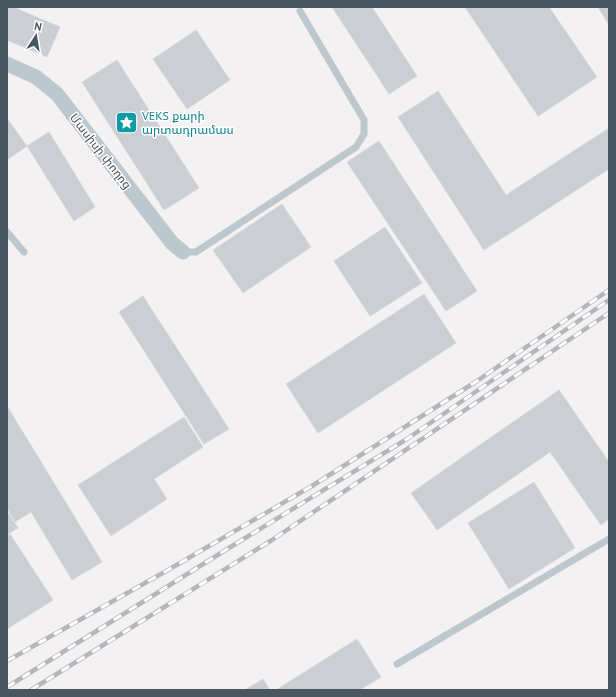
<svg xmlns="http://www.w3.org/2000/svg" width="616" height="697" viewBox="0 0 616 697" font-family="'PT Sans','Noto Sans Armenian',sans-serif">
  <rect width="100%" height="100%" fill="#f4f1f2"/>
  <path fill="#cbcfd4" stroke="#d5d8dd" d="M 7,7 L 13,7 L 60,27 L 47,57 L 7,40 Z
    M 332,7 L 372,7 L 417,76 L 389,94 Z
    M 465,7 L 549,7 L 597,77 L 538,116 Z
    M 598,7 L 609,7 L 609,25 Z
    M 196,30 L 230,80 L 187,109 L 153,59 Z
    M 117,60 L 199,188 L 164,210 L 82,82 Z
    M 438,91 L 506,195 L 609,128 L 609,169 L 484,250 L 398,117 Z
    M 8,120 L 27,146 L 7,160 L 7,121 Z
    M 49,132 L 95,207 L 74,221 L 27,146 Z
    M 379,141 L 477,291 L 446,311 L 347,162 Z
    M 282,204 L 311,247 L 243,293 L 213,250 Z
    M 385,227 L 422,283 L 370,316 L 334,261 Z
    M 424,294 L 456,343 L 318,433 L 286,384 Z
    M 143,296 L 229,429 L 204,444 L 119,312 Z
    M 559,390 L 609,462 L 609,519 L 601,525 L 550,452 L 437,530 L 411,493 Z
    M 7,406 L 102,562 L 72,580 L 31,512 L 15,522 L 7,508 Z
    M 184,417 L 203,447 L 154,479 L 167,499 L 111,536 L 78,485 Z
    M 534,482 L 575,548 L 509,589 L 468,523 Z
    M 7,511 L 18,528 L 7,535 Z
    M 10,534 L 53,600 L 7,629 L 7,536 Z
    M 357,639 L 381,677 L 360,690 L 276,690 Z
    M 263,679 L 270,690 L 245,690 Z"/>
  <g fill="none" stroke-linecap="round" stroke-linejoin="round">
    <path stroke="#bdc7ce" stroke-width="7" d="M 7,232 L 24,252
      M 183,252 L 196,252 L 356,147 L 364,134 L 364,120 L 300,11
      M 397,664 L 609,539"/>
    <path stroke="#bdc7ce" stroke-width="15" d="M 7,64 L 36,77 L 57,94 L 172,243 L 183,252"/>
    <defs>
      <path id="rail" d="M 7,661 L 168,570 L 312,486 L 477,381 L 609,290
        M 7,687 L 224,551 L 407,439 L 609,300
        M 31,690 L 272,540 L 609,313"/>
    </defs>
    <use href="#rail" stroke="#b3b7bc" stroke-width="4.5"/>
    <use href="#rail" stroke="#fff" stroke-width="3" stroke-dasharray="9" stroke-linecap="butt"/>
  </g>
  <defs>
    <symbol id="sight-square" viewBox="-11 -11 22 22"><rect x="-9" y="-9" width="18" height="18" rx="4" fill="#0f9aa8" stroke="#fff"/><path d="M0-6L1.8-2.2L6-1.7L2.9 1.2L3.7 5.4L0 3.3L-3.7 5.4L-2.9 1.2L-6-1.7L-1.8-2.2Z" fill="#fff"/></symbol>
  </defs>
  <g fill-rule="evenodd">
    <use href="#sight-square" x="114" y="110" width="25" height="25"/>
  </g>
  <g text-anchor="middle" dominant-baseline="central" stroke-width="3" stroke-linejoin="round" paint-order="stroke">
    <g font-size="12" fill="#0d838f" stroke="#fff" text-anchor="start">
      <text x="142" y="115">VEKS քարի<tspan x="142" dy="14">արտադրամաս</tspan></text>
    </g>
    <g font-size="12" fill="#49565f" stroke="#fff">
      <text transform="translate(101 151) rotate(52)">Մասիսի փողոց</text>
    </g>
  </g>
  <rect width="616" height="697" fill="none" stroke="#49565f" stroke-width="16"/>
  <g transform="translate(36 36) rotate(12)" stroke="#ffffff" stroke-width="3" paint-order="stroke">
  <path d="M0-3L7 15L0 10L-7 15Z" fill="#49565f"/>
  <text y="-6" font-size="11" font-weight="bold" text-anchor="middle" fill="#49565f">N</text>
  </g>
</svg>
